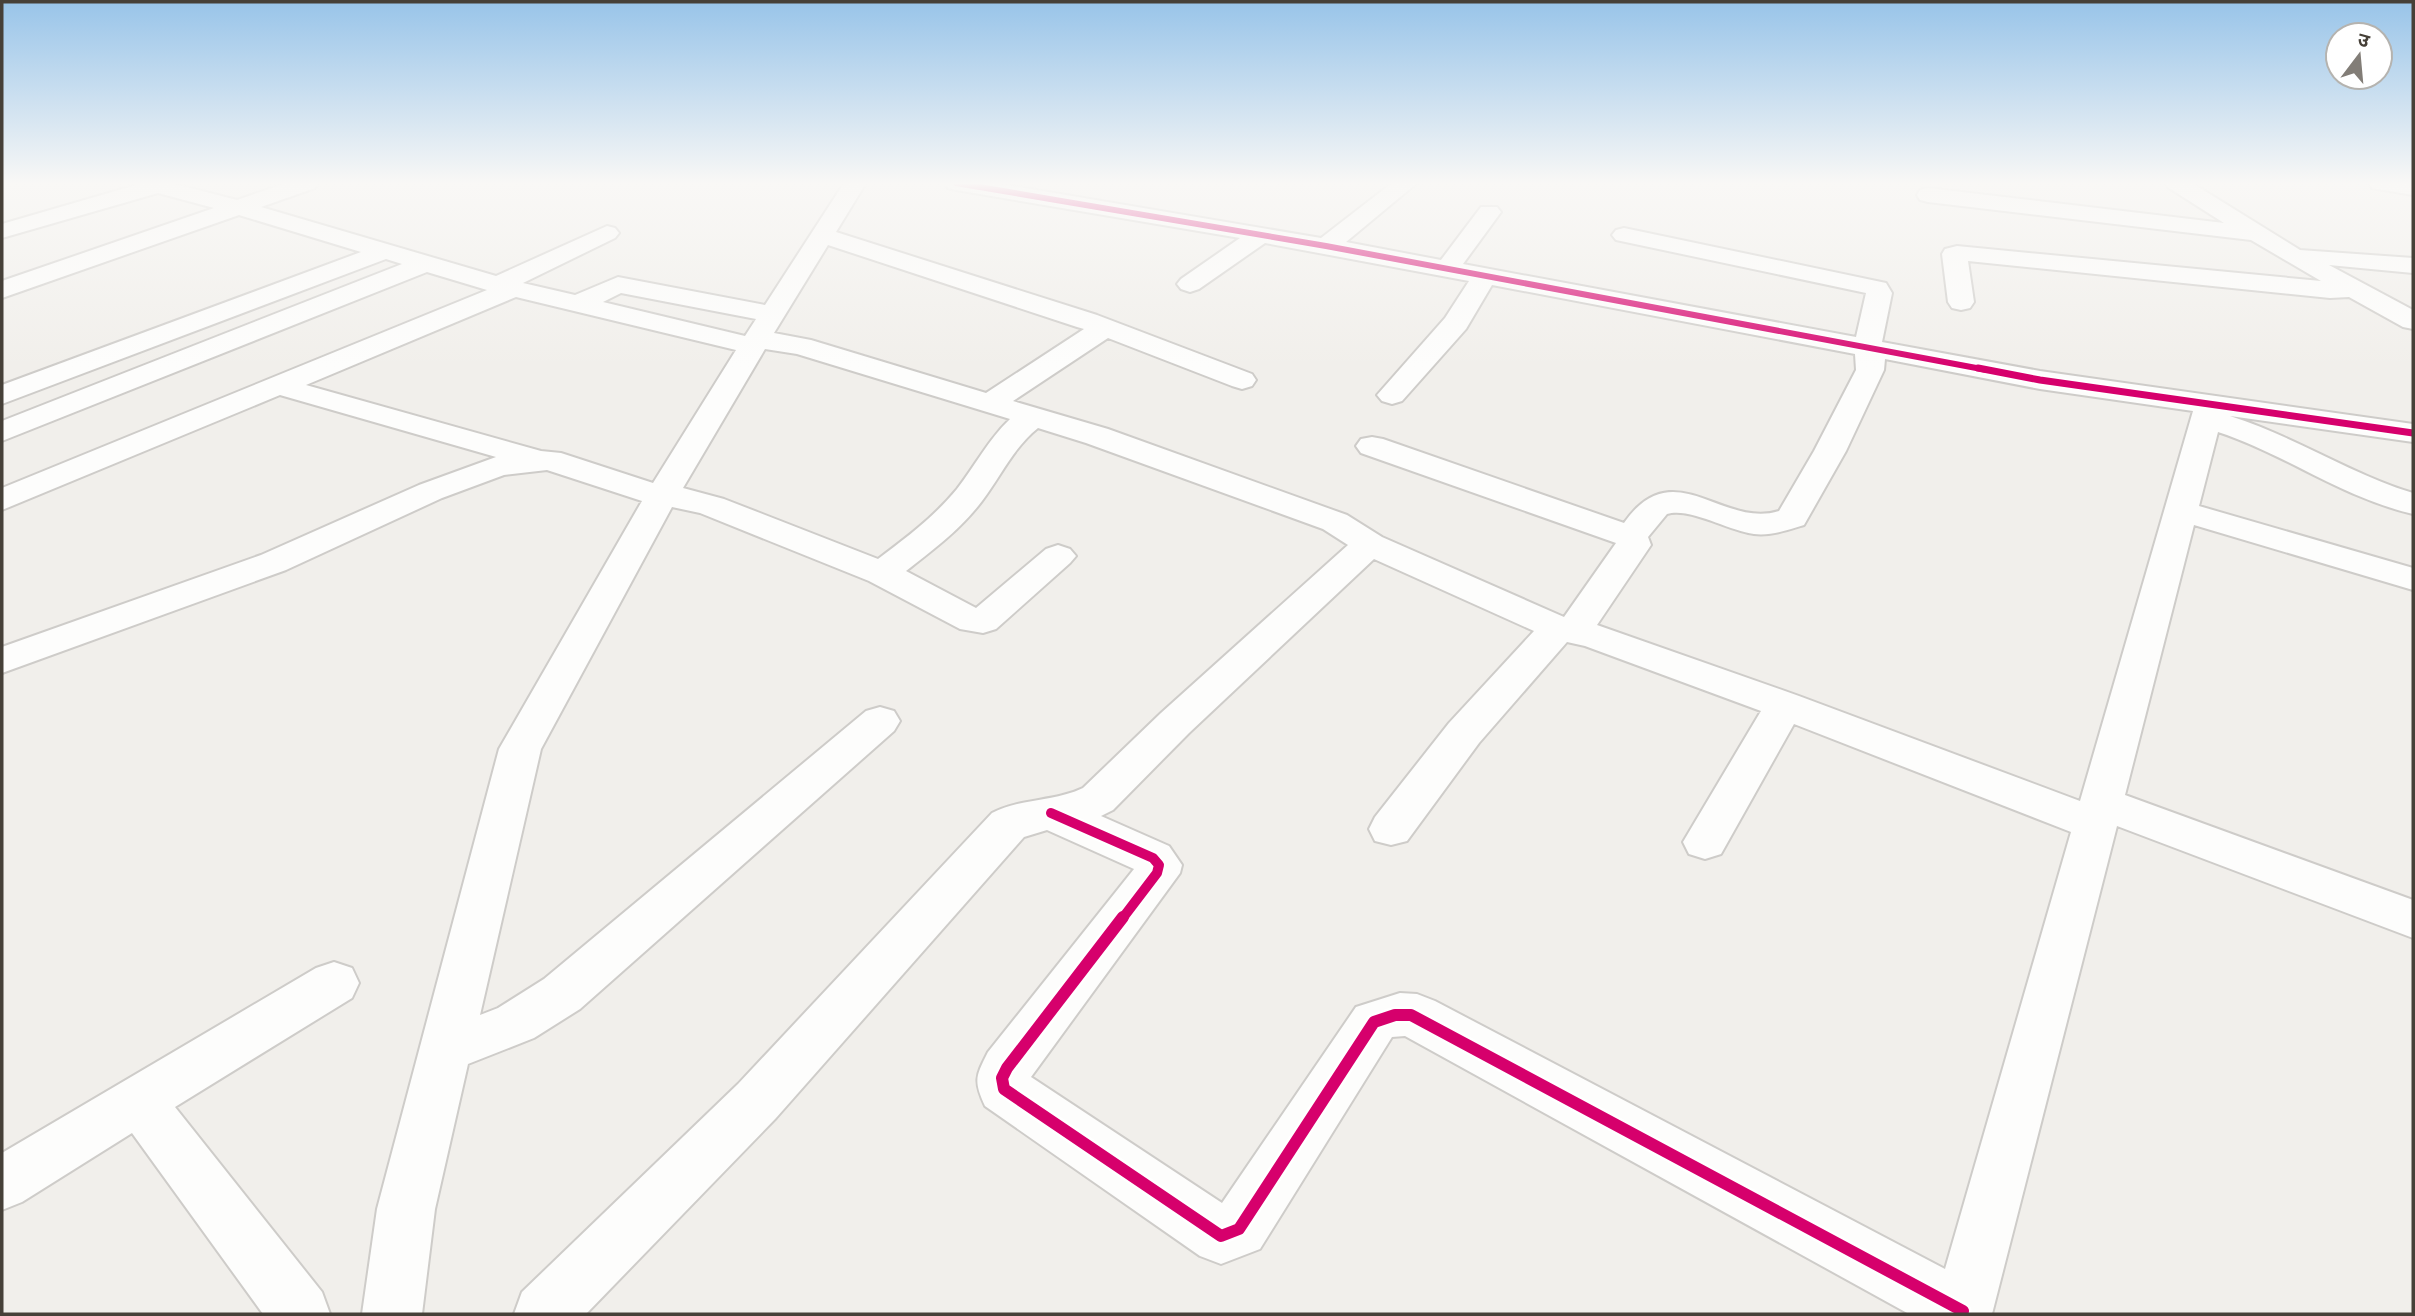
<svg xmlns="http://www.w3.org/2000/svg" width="2415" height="1316" viewBox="0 0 2415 1316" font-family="'Exo 2','Noto Sans Devanagari',sans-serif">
  <rect width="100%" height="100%" fill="#f1efeb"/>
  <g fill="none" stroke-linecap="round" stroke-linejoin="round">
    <defs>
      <path id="minor" d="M 134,183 L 171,183 L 237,200 L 286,183 L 318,183 L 315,188 L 261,207 L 496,276 L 607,226 L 615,228 L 619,233 L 615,238 L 523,283 L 575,295 L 618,277 L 765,305 L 844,183 L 866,183 L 836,232 L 1097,315 L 1252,374 L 1256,380 L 1252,386 L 1242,389 L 1232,386 L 1108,338 L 1013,401 L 1108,429 L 1347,515 L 1382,537 L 1564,617 L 1616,543 L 1361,453 L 1356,446 L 1361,439 L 1372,437 L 1383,439 L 1624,523 C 1674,451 1722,529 1779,511 L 1814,451 L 1856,370 L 1855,354 L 1492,285 L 1466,329 L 1402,401 L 1392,404 L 1382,401 L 1377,395 L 1445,318 L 1469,281 L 1265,243 L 1199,289 L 1190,292 L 1181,289 L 1177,284 L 1181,279 L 1240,238 L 956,190 L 948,188 L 945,183 L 995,183 L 1321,238 L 1392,183 L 1417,183 L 1346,242 L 1441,260 L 1481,207 L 1497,207 L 1501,212 L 1463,264 L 1856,337 L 1866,293 L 1616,240 L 1612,235 L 1616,230 L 1624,228 L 1886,283 L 1892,293 L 1882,342 L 2040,371 L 2413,424 L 2413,442 L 2230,416 C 2294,436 2350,474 2413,493 L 2413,514 C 2343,498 2285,454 2218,432 L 2199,506 L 2413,568 L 2413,590 L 2194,525 L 2125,795 L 2413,900 L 2413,938 L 2117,826 L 1992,1314 L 1909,1314 L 1405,1036 L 1392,1037 L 1260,1249 L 1221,1264 L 1200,1256 L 985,1106 C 973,1080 976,1076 988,1052 L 1134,869 L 1047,830 L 1024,837 L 776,1118 L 586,1314 L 514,1314 L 522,1292 L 738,1084 L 992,813 C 1021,798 1054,802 1083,788 L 1161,713 L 1348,545 L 1323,529 L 1086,443 L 1038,428 C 1013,448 1001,476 982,501 C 961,529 933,550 906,571 L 976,608 L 1046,549 L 1058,545 L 1070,549 L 1076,556 L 1070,563 L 996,629 L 983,633 L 960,629 L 869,581 L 700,513 L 672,507 L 541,749 L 480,1015 L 498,1008 L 544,979 L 866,711 L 880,707 L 894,711 L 900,721 L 894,731 L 580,1009 L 534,1038 L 468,1064 L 435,1209 L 422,1314 L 362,1314 L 377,1209 L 499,749 L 642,501 L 547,470 L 504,475 L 442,498 L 286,570 L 2,673 L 2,647 L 261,555 L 419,485 L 496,457 L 280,395 L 2,510 L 2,488 L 487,290 L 427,272 L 2,441 L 2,421 L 402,264 L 386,259 L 2,404 L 2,385 L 361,252 L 239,215 L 2,298 L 2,281 L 214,208 L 158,193 L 2,238 L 2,224 L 136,185 ZM 828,245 L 1077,327 L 1084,329 L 986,393 L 811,340 L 774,333 ZM 621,293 L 756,319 L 745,336 L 603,302 ZM 516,297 L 736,350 L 653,483 L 561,453 L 541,451 L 306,385 ZM 765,349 L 797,354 L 1010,419 C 988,440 975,466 957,489 C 934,517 906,538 878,559 L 724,499 L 683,488 ZM 1885,359 L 2040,389 L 2193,411 L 2080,801 L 1799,696 L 1597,625 L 1651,545 L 1648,537 L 1667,514 C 1690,507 1729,531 1754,534 C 1771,536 1788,530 1804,525 L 1846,451 L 1884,370 ZM 1374,559 L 1534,631 L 1449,723 L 1375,817 L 1369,829 L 1375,841 L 1391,845 L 1407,841 L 1479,743 L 1567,642 L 1585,646 L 1761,711 L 1683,842 L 1689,854 L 1705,859 L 1721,854 L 1794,724 L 2071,832 L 1945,1269 L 1435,1001 L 1417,994 L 1400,993 L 1356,1007 L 1222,1203 L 1031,1077 L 1180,873 L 1182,865 L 1169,846 L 1101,816 L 1113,810 L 1189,733 Z
        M 2166,183 L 2192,183 L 2300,250 L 2413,258 L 2413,273 L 2329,265 L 2413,310 L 2413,329 L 2403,327 L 2349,297 L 2330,298 L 1968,261 L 1974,302 L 1970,308 L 1961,310 L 1952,308 L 1948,302 L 1942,254 L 1945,249 L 1957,246 L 2321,281 L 2251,240 L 1928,202 L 1920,200 L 1917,195 L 1920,190 L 1928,188 L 2224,223 L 2169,188 Z
        M 2369,183 L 2413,183 L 2413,195 L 2372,188 Z
        M 334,962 L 352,968 L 359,983 L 352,998 L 175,1107 L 322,1292 L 330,1314 L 263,1314 L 132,1133 L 22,1202 L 2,1210 L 2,1153 L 316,968 Z"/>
    </defs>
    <use href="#minor" stroke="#ceccc9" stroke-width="4"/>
    <use href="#minor" fill="#fdfdfc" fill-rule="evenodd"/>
    <defs>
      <path id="cycleway-far3" d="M 956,183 L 1326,246 L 1987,370"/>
      <path id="cycleway-far2" d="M 1978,368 L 2040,380 L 2413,433"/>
      <path id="cycleway-far1" d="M 1051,813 L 1153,858 L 1159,865 L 1157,873 L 1122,919"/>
      <path id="cycleway" d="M 1123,917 L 1007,1068 L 1002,1078 L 1004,1089 L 1221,1236 L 1239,1229 L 1374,1022 L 1395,1015 L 1411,1015 L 1963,1311"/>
    </defs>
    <use href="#cycleway-far3" stroke="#fff" stroke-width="9"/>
    <use href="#cycleway-far2" stroke="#fff" stroke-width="10"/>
    <use href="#cycleway-far1" stroke="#fff" stroke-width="14"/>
    <use href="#cycleway" stroke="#fff" stroke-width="17"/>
    <use href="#cycleway-far3" stroke="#d6006c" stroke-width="6"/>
    <use href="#cycleway-far2" stroke="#d6006c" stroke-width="7"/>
    <use href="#cycleway-far1" stroke="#d6006c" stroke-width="10"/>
    <use href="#cycleway" stroke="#d6006c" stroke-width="12"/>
  </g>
  <linearGradient id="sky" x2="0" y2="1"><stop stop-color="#98c4e9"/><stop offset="0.5" stop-color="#f9f8f6"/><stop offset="1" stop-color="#f9f8f6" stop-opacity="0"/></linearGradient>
  <rect width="2415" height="367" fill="url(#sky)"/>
  <rect width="2415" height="1316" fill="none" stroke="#464038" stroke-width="7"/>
  <g transform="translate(2359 56) rotate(16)"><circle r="33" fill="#ffffff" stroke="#b5b3af" stroke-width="2"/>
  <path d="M0-5L12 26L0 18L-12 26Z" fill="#827d77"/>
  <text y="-10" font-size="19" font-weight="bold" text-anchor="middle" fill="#464038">उ</text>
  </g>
</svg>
